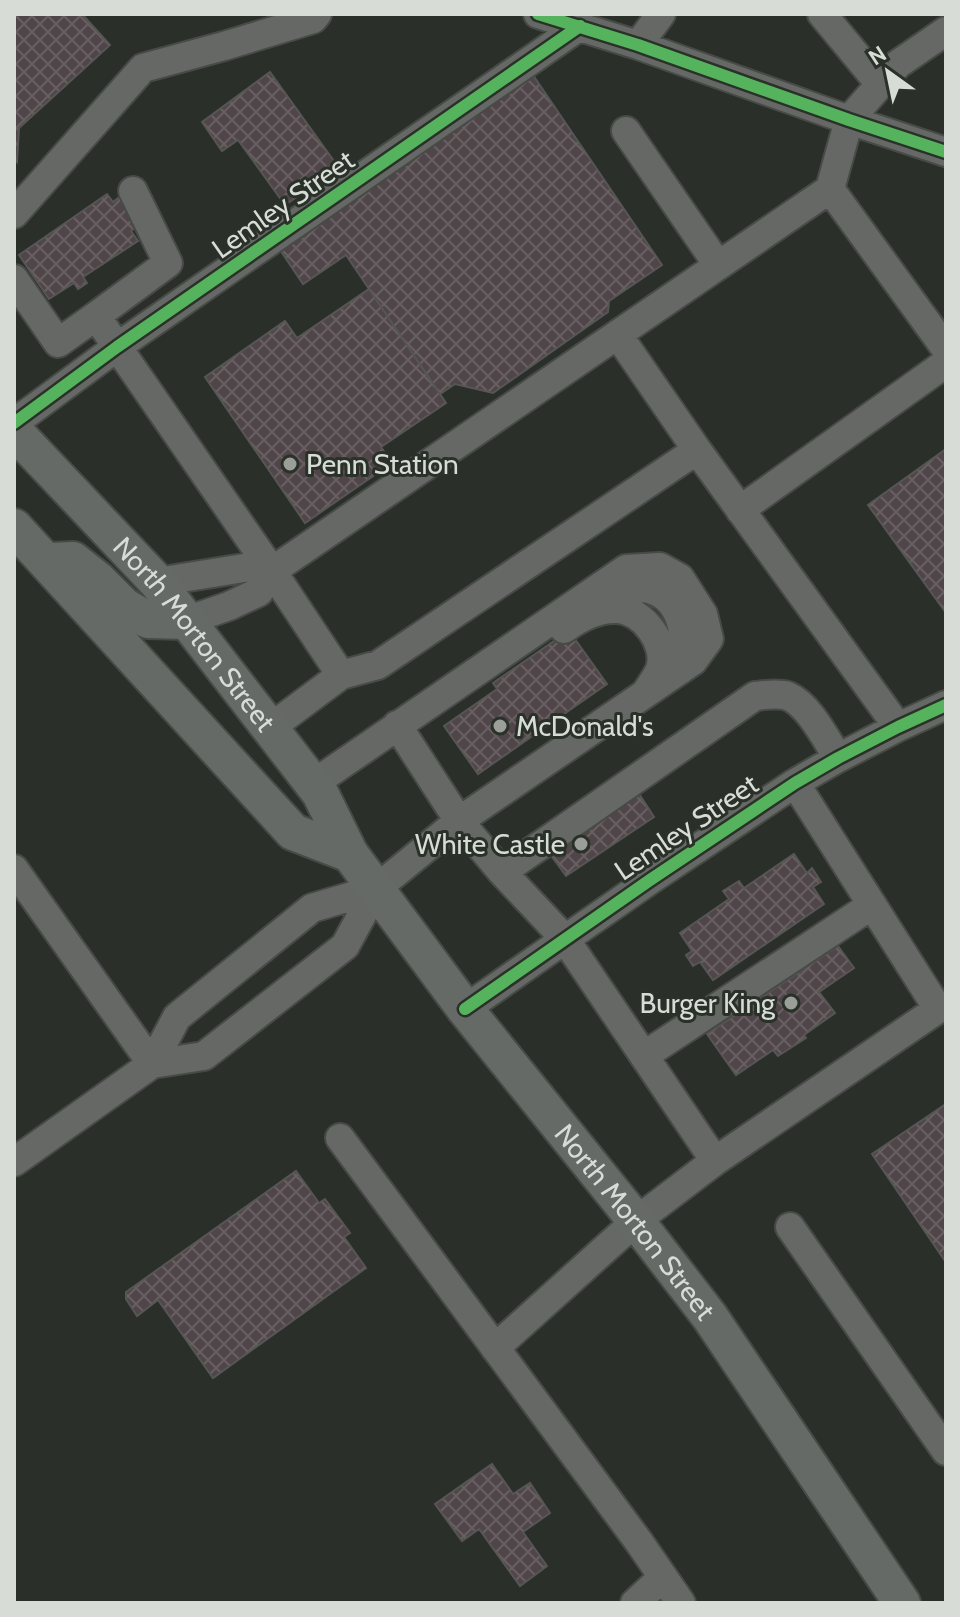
<svg xmlns="http://www.w3.org/2000/svg" width="960" height="1617" viewBox="0 0 960 1617" font-family="Cabin,sans-serif">
  <defs>
    <pattern id="building-cross-hatch" width="8" height="8" patternUnits="userSpaceOnUse" patternTransform="scale(2)"><rect width="8" height="8" fill="#504549"/><path d="M0 0l8 8M0 8l8-8" fill="none" stroke="#685f62"/></pattern>
  </defs>
  <rect width="100%" height="100%" fill="#2a2f2a"/>
  <path fill="url(#building-cross-hatch)" stroke="#565655" stroke-width="2" d="M 14,14 L 82,14 L 110,45 L 19,128 L 17,162 L 14,158 Z
    M 270,72 L 339,168 L 285,205 L 238,140 L 222,151 L 202,122 Z
    M 533,75 L 662,265 L 609,301 L 608,312 L 493,393 L 455,384 L 440,394 L 346,255 L 303,284 L 278,247 Z
    M 107,194 L 113,202 L 122,195 L 142,223 L 131,231 L 138,241 L 83,277 L 87,283 L 78,289 L 74,283 L 49,299 L 19,255 Z
    M 369,289 L 446,403 L 381,447 L 392,463 L 305,523 L 205,377 L 285,321 L 297,338 Z
    M 946,449 L 946,613 L 868,505 Z
    M 567,632 L 572,635 L 607,684 L 478,774 L 444,726 L 497,689 L 493,683 Z
    M 636,789 L 654,817 L 566,876 L 547,850 Z
    M 794,854 L 807,873 L 812,868 L 821,882 L 813,887 L 824,904 L 713,980 L 700,962 L 693,966 L 686,955 L 692,951 L 680,933 L 729,899 L 723,891 L 739,881 L 744,888 Z
    M 838,946 L 854,968 L 819,992 L 835,1013 L 804,1035 L 806,1038 L 778,1056 L 773,1050 L 736,1075 L 707,1034 Z
    M 946,1104 L 946,1260 L 945,1261 L 872,1154 Z
    M 296,1171 L 319,1203 L 325,1199 L 350,1233 L 344,1237 L 366,1268 L 213,1378 L 158,1300 L 137,1316 L 126,1299 L 126,1292 Z
    M 492,1464 L 513,1494 L 530,1483 L 550,1513 L 523,1532 L 547,1566 L 520,1586 L 479,1529 L 462,1541 L 435,1504 Z"/>
  <g fill="none" stroke-linecap="round" stroke-linejoin="round">
    <defs>
      <path id="minor" d="M 538,14 L 638,45 L 849,120 L 946,152
        M 822,14 L 880,84
        M 638,45 L 661,14
        M 626,131 L 718,265
        M 830,189 L 946,349
        M 133,191 L 168,263 L 96,316 L 272,571 L 341,675 L 270,728
        M 14,214 L 143,68 L 224,46 L 313,19 L 317,14
        M 14,279 L 58,343 L 96,316
        M 618,335 L 697,450
        M 14,423 L 117,347 L 580,26
        M 740,510 L 946,363
        M 157,582 L 250,567 L 272,571
        M 609,598 C 644,576 677,592 683,632 C 685,645 682,658 680,670
        M 186,621 L 229,606 L 259,592 L 272,571 L 830,189 L 849,120 L 898,64 L 946,31
        M 564,629 C 579,618 597,608 617,609 C 643,610 668,644 660,669 C 657,677 651,684 647,691
        M 341,675 L 378,665 L 697,450 L 898,727
        M 397,725 L 459,821 L 502,872 L 565,939 L 715,1161
        M 14,869 L 152,1064
        M 502,872 L 755,696 C 765,695 778,693 788,696 C 809,705 826,739 838,758
        M 465,1009 L 650,880 L 795,783 L 838,758 L 898,727 L 946,705
        M 645,1055 L 872,905
        M 152,1064 L 204,1056 L 345,946 L 376,889 L 459,821 L 693,661 L 709,639 L 703,614 L 680,578 L 660,567 L 626,569 L 313,784
        M 340,1138 L 639,1542 L 681,1603
        M 14,1162 L 152,1064 L 177,1017 L 312,908 L 376,889
        M 790,1227 L 946,1451
        M 495,1348 L 636,1221 L 715,1161 L 938,1009 L 795,783
        M 635,1603 L 663,1577"/>
      <g id="major">
        <path id="s1" d="M 14,431 L 157,582 L 313,784 L 320,793 L 350,854 L 465,1009 L 636,1221 L 710,1317 L 902,1603"/>
        <path d="M 14,527 L 293,832 L 350,854"/>
        <path d="M 51,561 L 73,560 L 97,579 L 124,606 L 148,620 L 186,621"/>
      </g>
    </defs>
    <use href="#minor" stroke="#474a46" stroke-width="32"/>
    <use href="#major" stroke="#474a46" stroke-width="40"/>
    <use href="#minor" stroke="#666866" stroke-width="28"/>
    <use href="#major" stroke="#666a66" stroke-width="36"/>
    <defs>
      <path id="cycleway" d="M 538,14 L 638,45 L 849,120 L 946,152
        M 14,423 L 117,347 L 580,26
        M 465,1009 L 650,880 L 795,783 L 838,758 L 898,727 L 946,705"/>
    </defs>
    <use href="#cycleway" stroke="#293128" stroke-width="17"/>
    <use href="#cycleway" stroke="#56b35d" stroke-width="12"/>
  </g>
  <g fill="#9a9f9a" stroke="#293128" stroke-width="3">
    <circle cx="290" cy="464" r="8"/>
    <circle cx="500" cy="726" r="8"/>
    <circle cx="581" cy="844" r="8"/>
    <circle cx="791" cy="1003" r="8"/>
  </g>
  <g text-anchor="middle" dominant-baseline="central" stroke-width="6" stroke-linejoin="round" paint-order="stroke">
    <g font-size="28" fill="#d7dcd6" stroke="#293128">
      <text transform="translate(283 204) rotate(-35)">Lemley Street</text>
      <text stroke="none"><textPath href="#s1" startOffset="272">North Morton Street</textPath></text>
      <text transform="translate(686 827) rotate(-34)">Lemley Street</text>
      <text stroke="none"><textPath href="#s1" startOffset="1008">North Morton Street</textPath></text>
    </g>
    <g font-size="28" fill="#d7dcd6" stroke="#293128" text-anchor="start">
      <text x="306" y="464">Penn Station</text>
      <text x="516" y="726">McDonald's</text>
      <text x="565" y="844" text-anchor="end">White Castle</text>
      <text x="775" y="1003" text-anchor="end">Burger King</text>
    </g>
  </g>
  <rect width="960" height="1617" fill="none" stroke="#d7dcd6" stroke-width="32"/>
  <g transform="translate(888 72) rotate(327)" stroke="#293128" stroke-width="6" paint-order="stroke">
  <path d="M0-6L14 30L0 20L-14 30Z" fill="#d7dcd6"/>
  <text y="-12" font-size="22" font-weight="bold" text-anchor="middle" fill="#d7dcd6">N</text>
  </g>
</svg>
